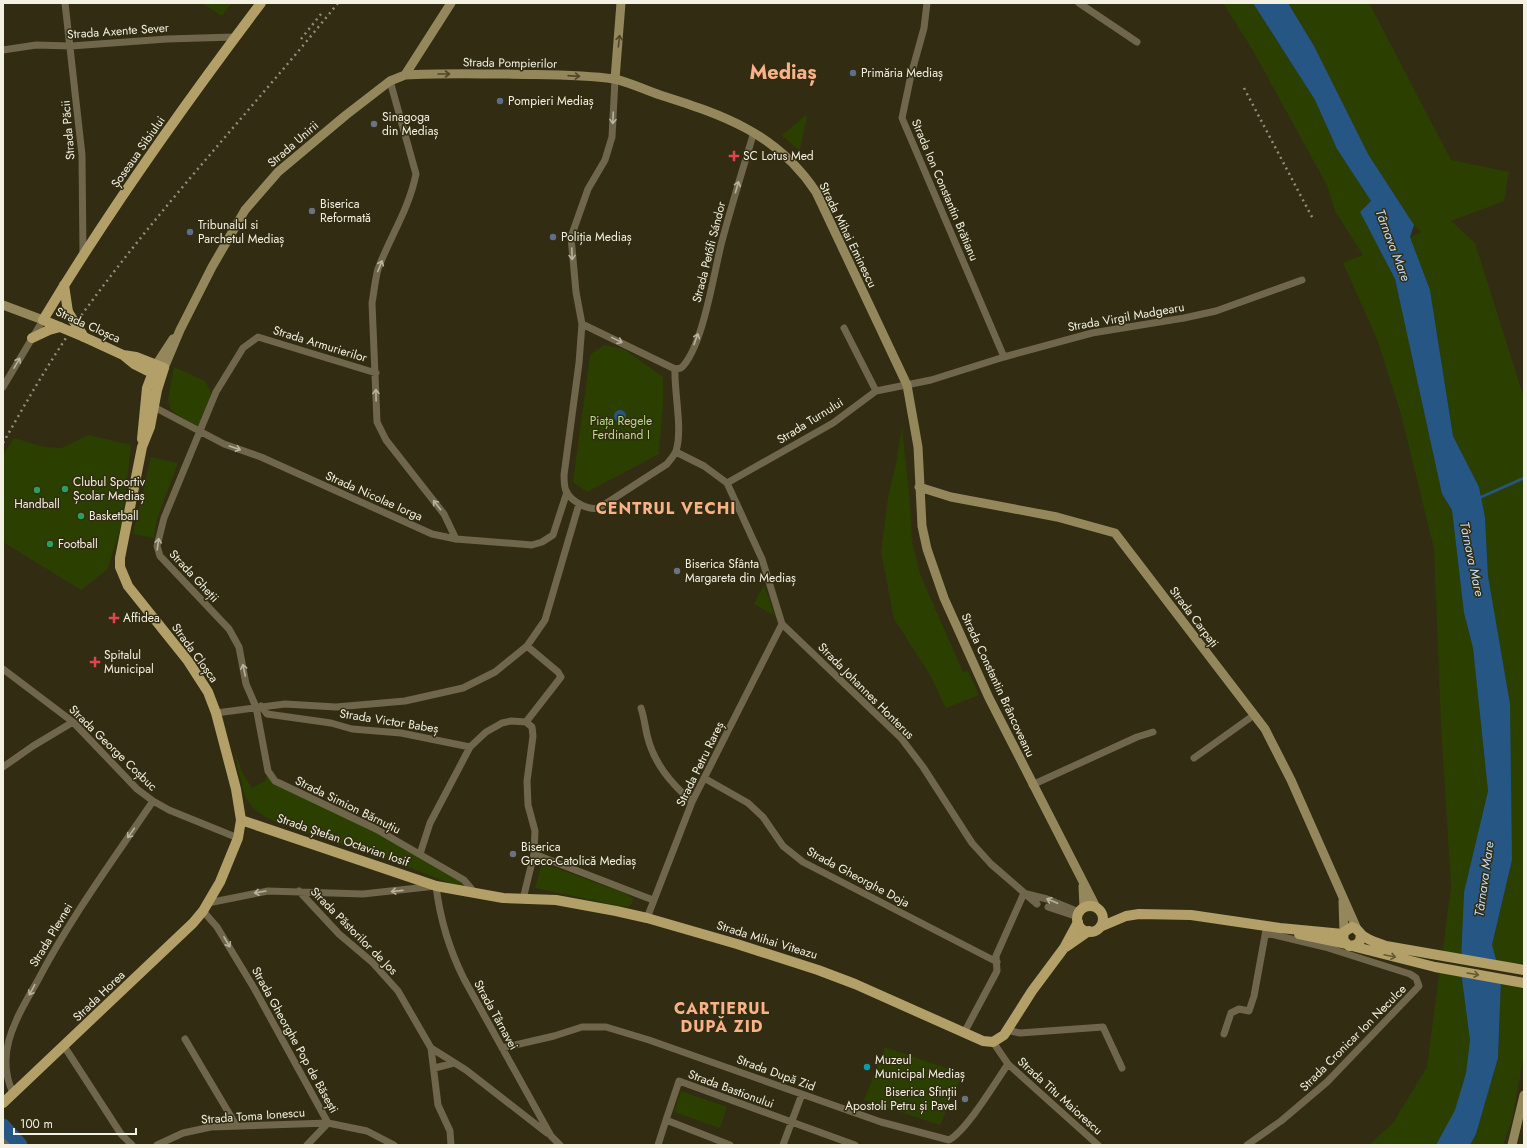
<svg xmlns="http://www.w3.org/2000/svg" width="1527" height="1148" viewBox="0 0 1527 1148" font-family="Jost,sans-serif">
  <rect width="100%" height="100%" fill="#312c12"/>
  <path fill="#2b4000" d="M 202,3 L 232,3 L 222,16 Z
    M 1223,3 L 1253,3 L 1315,100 L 1337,149 L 1371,201 L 1360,212 L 1395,279 L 1442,494 L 1452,510 L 1464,613 L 1473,648 L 1488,791 L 1464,892 L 1461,960 L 1442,957 L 1451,886 L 1441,724 L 1434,549 L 1401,414 L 1377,339 L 1343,263 L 1363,255 L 1335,211 L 1327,185 L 1252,49 Z
    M 1288,3 L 1369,3 L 1451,160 L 1509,172 L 1504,201 L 1451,221 L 1475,243 L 1524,398 L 1524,963 L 1498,966 L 1492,945 L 1512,860 L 1488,576 L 1485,517 L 1479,487 L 1453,436 L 1430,290 L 1410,237 L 1421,232 L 1414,225 L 1368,154 L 1314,46 Z
    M 805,116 L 807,117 L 800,149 L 798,150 L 782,135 Z
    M 604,345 L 624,349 L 663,377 L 663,403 L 659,454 L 587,492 L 573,482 L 590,355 Z
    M 174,367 L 205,381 L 212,395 L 199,429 L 171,410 L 168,399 Z
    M 902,427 L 910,503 L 912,542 L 920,574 L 963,672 L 968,671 L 979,695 L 946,708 L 929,673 L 894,619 L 881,552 L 888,497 L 896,464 Z
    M 89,435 L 131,445 L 122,524 L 107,570 L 81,590 L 3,542 L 3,455 L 14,438 L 44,447 L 61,448 Z
    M 151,457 L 178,463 L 157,519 L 154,538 L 133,534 Z
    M 764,585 L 775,616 L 754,604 Z
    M 233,747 L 242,772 L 252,788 L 265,781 L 268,771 L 276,781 L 376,829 L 464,880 L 475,893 L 388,859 L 282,825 L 264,816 L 253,808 L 245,797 Z
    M 542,863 L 627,894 L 633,899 L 632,904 L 627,907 L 620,906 L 535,888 Z
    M 1440,968 L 1461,972 L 1470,1040 L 1466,1073 L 1455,1110 L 1436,1145 L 1369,1145 L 1393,1123 L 1427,1067 Z
    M 1501,979 L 1524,988 L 1524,1054 L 1512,1120 L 1503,1145 L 1470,1145 L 1476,1134 L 1498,1058 Z
    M 885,1047 L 963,1074 L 940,1125 L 864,1100 Z
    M 681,1091 L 727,1107 L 720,1128 L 674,1112 Z"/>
  <path fill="#265683" d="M 1253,3 L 1288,3 L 1314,46 L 1368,154 L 1414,225 L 1410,237 L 1430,290 L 1453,436 L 1479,487 L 1485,517 L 1488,576 L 1510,704 L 1512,860 L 1492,945 L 1498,966 L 1461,960 L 1464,892 L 1488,791 L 1473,648 L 1464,613 L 1452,510 L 1442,494 L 1395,279 L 1360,212 L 1371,201 L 1337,149 L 1315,100 Z
    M614 416a6 6 0 1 1 12 0a6 6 0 1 1-12 0Z
    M 1461,972 L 1501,979 L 1498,1058 L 1476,1134 L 1470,1145 L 1436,1145 L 1455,1110 L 1466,1073 L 1470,1040 Z"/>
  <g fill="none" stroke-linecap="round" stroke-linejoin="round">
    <path stroke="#265683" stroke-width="2.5" d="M 1479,498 L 1524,478"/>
    <path stroke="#265683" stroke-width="15" d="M 3,1126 L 20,1145"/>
    <path stroke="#6f664c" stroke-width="7" d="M 65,3 L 82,155 L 83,255
      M 927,3 L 924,28 L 911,75 L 902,118 L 1004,357
      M 1079,3 L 1137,42
      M 3,50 L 36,45 L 71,46 L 167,39 L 235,37
      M 615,79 L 612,137 L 605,160 L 588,189 L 571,237 L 576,292 L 582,324 L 579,363 L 564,475 C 564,480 564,486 566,491 C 571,501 588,511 599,508 L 667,464 C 670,460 674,456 676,451 C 683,429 674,393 675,369
      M 390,81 L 416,174 C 409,209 390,237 378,269 C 375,280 374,292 372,303 L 377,422 L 386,440 L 444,514 L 456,539
      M 582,324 L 675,369
      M 844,328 L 876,391
      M 675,369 L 681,368 C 703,348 714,271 722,241 C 732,204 743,168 754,132
      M 376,373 L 258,337 L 243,348 L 216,392 L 164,518 L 157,546 L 160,556 L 229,629 L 239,647 L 246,684 L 256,707 L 268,771 L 275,781 L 376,829 L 464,880 L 475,893
      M 3,387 L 43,320
      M 154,407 L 224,444 L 261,457 L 432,534 L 456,539 L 532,545 L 542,542 L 553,535 L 567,492
      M 676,452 L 704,466 L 727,483 L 762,559 L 782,624 L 901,738 L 923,767 L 972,843 L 991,864 L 1037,904
      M 727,483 L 833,423 L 876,391 L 931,380 L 1004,357 L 1092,333 L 1184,318 L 1216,311 L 1302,280
      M 3,669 L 73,722 L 137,789 L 153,801 L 169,810 L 238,838
      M 261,706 L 267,714 L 331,723 L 352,729 L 401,733 L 470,747
      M 641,708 C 644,717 645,726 647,735 C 654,764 671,783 692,802
      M 216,713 L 285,704 L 336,707 L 405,701 L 463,688 L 495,672 L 527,646 L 545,620 L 579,504
      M 526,722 L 532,727 L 533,736 L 527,781 L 528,805 L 535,831 L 534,854
      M 526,722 L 561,677 L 558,672 L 527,646
      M 1194,758 L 1254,715
      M 3,767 L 33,746 L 73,722
      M 704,778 L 748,803 L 763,817 L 783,846 L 803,862 L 997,962
      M 1032,785 L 1137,737 L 1153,732
      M 420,854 L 430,823 L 470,747 L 486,732 L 502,723 L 511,721 L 526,722
      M 299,891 L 339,934 L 372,962 L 398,991 L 431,1048 L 438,1105 L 450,1131 L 451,1145
      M 1027,894 L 1047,899 L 1079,912
      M 523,899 L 534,854 L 653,900
      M 208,903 L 268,891 L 363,894 L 436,886 C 440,919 449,949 464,979 L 551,1136 L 560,1145
      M 1048,907 L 1078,917
      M 203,911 L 217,927 L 254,988 L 328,1123
      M 647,918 L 692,802 L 782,624
      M 1007,1030 L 1020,1033 L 1103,1027 L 1122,1068
      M 964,1033 L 997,971 L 996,956 L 1024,893
      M 1224,1034 L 1231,1013 L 1239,1009 L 1249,1011 L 1254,996 L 1266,930
      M 185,1039 L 236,1125
      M 993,1042 L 1008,1064 L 1098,1145
      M 64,1046 L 121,1134 L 132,1145
      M 431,1048 L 466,1070 L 547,1133
      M 502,1048 L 554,1036 L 582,1027 L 606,1027 L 649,1040 L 881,1122 L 949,1140 C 967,1130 995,1083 1008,1064
      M 435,1068 L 454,1063
      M 13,1093 C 5,1076 4,1058 9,1040 C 15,1019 27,999 38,980 C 71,917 113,860 153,801
      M 666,1120 L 679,1081 L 855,1145
      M 3,1142 L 6,1145
      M 157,1145 L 183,1133 L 211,1127 L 328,1123 L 367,1131 L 394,1145
      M 307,1145 L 328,1123
      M 658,1145 L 666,1120 L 730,1145
      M 783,1145 L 802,1094
      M 1247,1145 L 1281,1121 L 1327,1082 L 1419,986 L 1416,978 L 1410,974 L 1325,947 L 1266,933"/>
    <path stroke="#95875c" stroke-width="9" d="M 405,75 C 439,73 474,74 508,74 C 543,75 580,74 614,79 C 629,82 645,90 660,95 C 723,115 777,133 816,192 L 907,385 L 918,447 L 922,526 L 927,549 L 944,598 L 989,698 L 1096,907
      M 615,79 L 621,3
      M 3,305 L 43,320
      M 156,365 L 173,339
      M 164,368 L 180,330 L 212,267 L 245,210 L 278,172 L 303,151 L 346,115 L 390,81 L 405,75 L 451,3
      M 919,487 L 951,497 L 1057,517 L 1115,533 L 1265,729 L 1291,780 L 1357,929
      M 1083,886 L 1084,908
      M 1343,901 L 1344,932
      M 1512,1145 L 1524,1095"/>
    <path stroke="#b2a068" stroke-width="10" d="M 64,285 L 68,312
      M 60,327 L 43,320 C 109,210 184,105 261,3
      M 84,337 L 123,355 L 134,364 L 160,377
      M 32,338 L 49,330 L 60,327
      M 142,439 L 147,388 L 155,367
      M 241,820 L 436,886 L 503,898 L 556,900 L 616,911 L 647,918 L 737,944 L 818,970 L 855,984 L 983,1041 L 993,1042 L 1004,1035 L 1032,991 L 1064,948 L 1078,922
      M1077 919a13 13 0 1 1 26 0a13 13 0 1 1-26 0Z
      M 1100,927 L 1126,916 L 1139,914 L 1191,915 L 1280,928 L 1343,934
      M 1299,934 L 1347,944
      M 1361,934 L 1360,941 L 1356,945 L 1349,946 L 1343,940 L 1344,932 L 1352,927 C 1358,929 1359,932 1362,935 C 1369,941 1378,943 1386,946 L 1524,970
      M 1352,946 L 1435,967 L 1524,983
      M 1066,947 L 1089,931
      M 3,1103 L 193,923 L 203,911 L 220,882 L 238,838 L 241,820 L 236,789 L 216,713 L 208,692 L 188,661 L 128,586 L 120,567 L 120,558 L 142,447 L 150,427 L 157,390 L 164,368 L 136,357 L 123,355"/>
    <path stroke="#908d78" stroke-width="2.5" stroke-dasharray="2 4" stroke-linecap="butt" d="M 301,39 L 321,14
      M 1244,88 L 1313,219
      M 3,443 C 29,397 55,352 86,309 C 164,202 255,106 338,3"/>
    <path stroke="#b2a068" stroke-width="10" d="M 68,312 L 84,337
      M 60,327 L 84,337"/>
  </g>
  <defs><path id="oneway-shaft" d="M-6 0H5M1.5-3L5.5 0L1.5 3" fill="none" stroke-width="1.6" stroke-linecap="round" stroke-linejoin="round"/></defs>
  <g stroke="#4f4728">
    <use href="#oneway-shaft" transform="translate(619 41) rotate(-84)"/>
    <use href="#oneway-shaft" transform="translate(444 74)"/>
    <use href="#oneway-shaft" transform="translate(574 76) rotate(4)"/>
  </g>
  <g stroke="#b8b29e">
    <use href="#oneway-shaft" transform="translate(613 118) rotate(93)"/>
    <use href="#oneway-shaft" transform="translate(737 187) rotate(-74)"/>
    <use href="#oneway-shaft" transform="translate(572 254) rotate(88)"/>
    <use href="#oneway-shaft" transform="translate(380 266) rotate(-68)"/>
    <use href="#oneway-shaft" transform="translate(696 339) rotate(-70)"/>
    <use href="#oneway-shaft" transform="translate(617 340) rotate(26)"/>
    <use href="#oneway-shaft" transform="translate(17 363) rotate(-60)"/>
    <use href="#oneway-shaft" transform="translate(376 395) rotate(-91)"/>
    <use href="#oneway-shaft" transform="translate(235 448) rotate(19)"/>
    <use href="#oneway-shaft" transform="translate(437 505) rotate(-128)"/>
    <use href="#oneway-shaft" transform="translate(158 544) rotate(-82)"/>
    <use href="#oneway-shaft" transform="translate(244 670) rotate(-102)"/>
    <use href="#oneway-shaft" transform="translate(131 833) rotate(125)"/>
    <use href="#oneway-shaft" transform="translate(397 891) rotate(174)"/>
    <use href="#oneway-shaft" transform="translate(260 892) rotate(170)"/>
    <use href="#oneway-shaft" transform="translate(1052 901) rotate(-157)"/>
    <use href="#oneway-shaft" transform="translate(227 942) rotate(59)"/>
    <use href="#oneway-shaft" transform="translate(32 990) rotate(118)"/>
  </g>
  <g stroke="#655a34">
    <use href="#oneway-shaft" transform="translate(1390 956) rotate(12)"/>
    <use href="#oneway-shaft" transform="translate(1473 974) rotate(10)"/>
  </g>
  <g fill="#5c6f8a" stroke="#312c12" stroke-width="1.5">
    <circle cx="853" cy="73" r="4"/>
    <circle cx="500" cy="101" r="4"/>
    <circle cx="190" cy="232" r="4"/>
    <circle cx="553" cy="237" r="4"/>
  </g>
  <g fill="#6b7280" stroke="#312c12" stroke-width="1.5">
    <circle cx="374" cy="124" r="4"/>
    <circle cx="312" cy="211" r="4"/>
    <circle cx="677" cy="571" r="4"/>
    <circle cx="513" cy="854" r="4"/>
    <circle cx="965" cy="1099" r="4"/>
  </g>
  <g fill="#e0444e" stroke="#312c12" stroke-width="1.5">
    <path d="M732 150h4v4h4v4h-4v4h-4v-4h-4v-4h4z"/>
    <path d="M112 612h4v4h4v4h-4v4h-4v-4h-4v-4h4z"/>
    <path d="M93 656h4v4h4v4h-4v4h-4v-4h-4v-4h4z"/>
  </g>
  <g fill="#2e9e5b" stroke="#312c12" stroke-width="1.5">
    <circle cx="65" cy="489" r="4"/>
    <circle cx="37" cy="490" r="4"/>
    <circle cx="81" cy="516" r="4"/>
    <circle cx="50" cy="544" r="4"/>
  </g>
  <circle fill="#0f9aa8" stroke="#312c12" stroke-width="1.5" cx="867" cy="1067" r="4"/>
  <g text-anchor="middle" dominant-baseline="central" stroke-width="3" stroke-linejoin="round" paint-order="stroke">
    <g font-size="12" fill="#f3f1e1" stroke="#312c12">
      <text transform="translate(118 31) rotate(-4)">Strada Axente Sever</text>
      <text transform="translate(510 63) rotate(1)">Strada Pompierilor</text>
      <text transform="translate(68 130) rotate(-95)">Strada Păcii</text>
      <text transform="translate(293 144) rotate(-41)">Strada Unirii</text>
      <text transform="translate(138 152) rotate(-55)">Șoseaua Sibiului</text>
      <text transform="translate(945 190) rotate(67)">Strada Ion Constantin Brătianu</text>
      <text transform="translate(848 235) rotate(64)">Strada Mihai Eminescu</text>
      <text transform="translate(709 252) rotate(-76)">Strada Petőfi Sándor</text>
      <text transform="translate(1126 317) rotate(-10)">Strada Virgil Madgearu</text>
      <text transform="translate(88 325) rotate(24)">Strada Cloșca</text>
      <text transform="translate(320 344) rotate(17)">Strada Armurierilor</text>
      <text transform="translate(810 421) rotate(-32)">Strada Turnului</text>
      <text transform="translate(374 496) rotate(24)">Strada Nicolae Iorga</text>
      <text transform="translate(194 576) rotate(47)">Strada Gheții</text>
      <text transform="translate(1194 617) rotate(53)">Strada Carpați</text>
      <text transform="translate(195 653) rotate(54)">Strada Cloșca</text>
      <text transform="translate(998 685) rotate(65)">Strada Constantin Brâncoveanu</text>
      <text transform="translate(866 691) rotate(45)">Strada Johannes Honterus</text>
      <text transform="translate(389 721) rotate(9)">Strada Victor Babeș</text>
      <text transform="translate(113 748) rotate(44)">Strada George Coșbuc</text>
      <text transform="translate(700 764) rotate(-64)">Strada Petru Rareș</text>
      <text transform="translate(348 805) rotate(26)">Strada Simion Bărnuțiu</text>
      <text transform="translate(343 840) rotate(19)">Strada Ștefan Octavian Iosif</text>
      <text transform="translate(858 877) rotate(28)">Strada Gheorghe Doja</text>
      <text transform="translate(354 931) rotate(45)">Strada Păstorilor de Jos</text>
      <text transform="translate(51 935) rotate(-59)">Strada Plevnei</text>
      <text transform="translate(767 940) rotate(17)">Strada Mihai Viteazu</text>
      <text transform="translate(99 996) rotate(-44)">Strada Horea</text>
      <text transform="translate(496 1015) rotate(61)">Strada Târnavei</text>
      <text transform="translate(1353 1038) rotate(-45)">Strada Cronicar Ion Neculce</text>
      <text transform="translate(295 1040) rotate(61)">Strada Gheorghe Pop de Băsești</text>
      <text transform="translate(776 1073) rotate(20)">Strada După Zid</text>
      <text transform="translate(731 1089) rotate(20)">Strada Bastionului</text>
      <text transform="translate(1060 1096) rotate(42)">Strada Titu Maiorescu</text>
      <text transform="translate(253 1116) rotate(-4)">Strada Toma Ionescu</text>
    </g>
    <g font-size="12" fill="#f3f1e1" stroke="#312c12" text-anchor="start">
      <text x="861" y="73">Primăria Mediaș</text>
      <text x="508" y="101">Pompieri Mediaș</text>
      <text x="382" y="117">Sinagoga<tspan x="382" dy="14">din Mediaș</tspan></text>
      <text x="743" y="156">SC Lotus Med</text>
      <text x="320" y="204">Biserica<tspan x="320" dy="14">Reformată</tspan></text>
      <text x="198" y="225">Tribunalul si<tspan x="198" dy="14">Parchetul Mediaș</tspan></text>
      <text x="561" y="237">Poliția Mediaș</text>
      <text x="73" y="482">Clubul Sportiv<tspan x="73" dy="14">Școlar Mediaș</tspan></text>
      <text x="37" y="504" text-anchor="middle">Handball</text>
      <text x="89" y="516">Basketball</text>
      <text x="58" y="544">Football</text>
      <text x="685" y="564">Biserica Sfânta<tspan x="685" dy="14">Margareta din Mediaș</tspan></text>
      <text x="123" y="618">Affidea</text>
      <text x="104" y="655">Spitalul<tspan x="104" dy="14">Municipal</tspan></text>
      <text x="521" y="847">Biserica<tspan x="521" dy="14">Greco-Catolică Mediaș</tspan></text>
      <text x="875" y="1060">Muzeul<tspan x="875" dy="14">Municipal Mediaș</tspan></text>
      <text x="957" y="1092" text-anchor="end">Biserica Sfinții<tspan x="957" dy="14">Apostoli Petru și Pavel</tspan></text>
    </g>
    <g font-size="12" fill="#b8dd85" stroke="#312c12">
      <text x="621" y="421">Piața Regele<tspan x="621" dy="14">Ferdinand I</tspan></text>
    </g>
    <g font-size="13" font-style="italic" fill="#c3defa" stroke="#312c12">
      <text transform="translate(1393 245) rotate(69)">Târnava Mare</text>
      <text transform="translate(1472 559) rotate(78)">Târnava Mare</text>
      <text transform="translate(1484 879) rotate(-82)">Târnava Mare</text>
    </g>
    <g font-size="16" font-weight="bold" letter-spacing="1" fill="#f8b287" stroke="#312c12">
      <text x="666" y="508">CENTRUL VECHI</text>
      <text x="722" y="1008">CARTIERUL<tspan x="722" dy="18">DUPĂ ZID</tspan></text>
    </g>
    <g font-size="20" font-weight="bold" fill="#f8b287" stroke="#312c12">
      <text x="783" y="72">Mediaș</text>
    </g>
  </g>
  <rect width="1527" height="1148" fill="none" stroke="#f3f1e1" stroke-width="8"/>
  <path d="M14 1128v6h122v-6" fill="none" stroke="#f3f1e1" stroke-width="2"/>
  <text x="20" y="1128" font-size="12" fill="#f3f1e1" stroke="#312c12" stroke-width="3" paint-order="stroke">100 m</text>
</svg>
